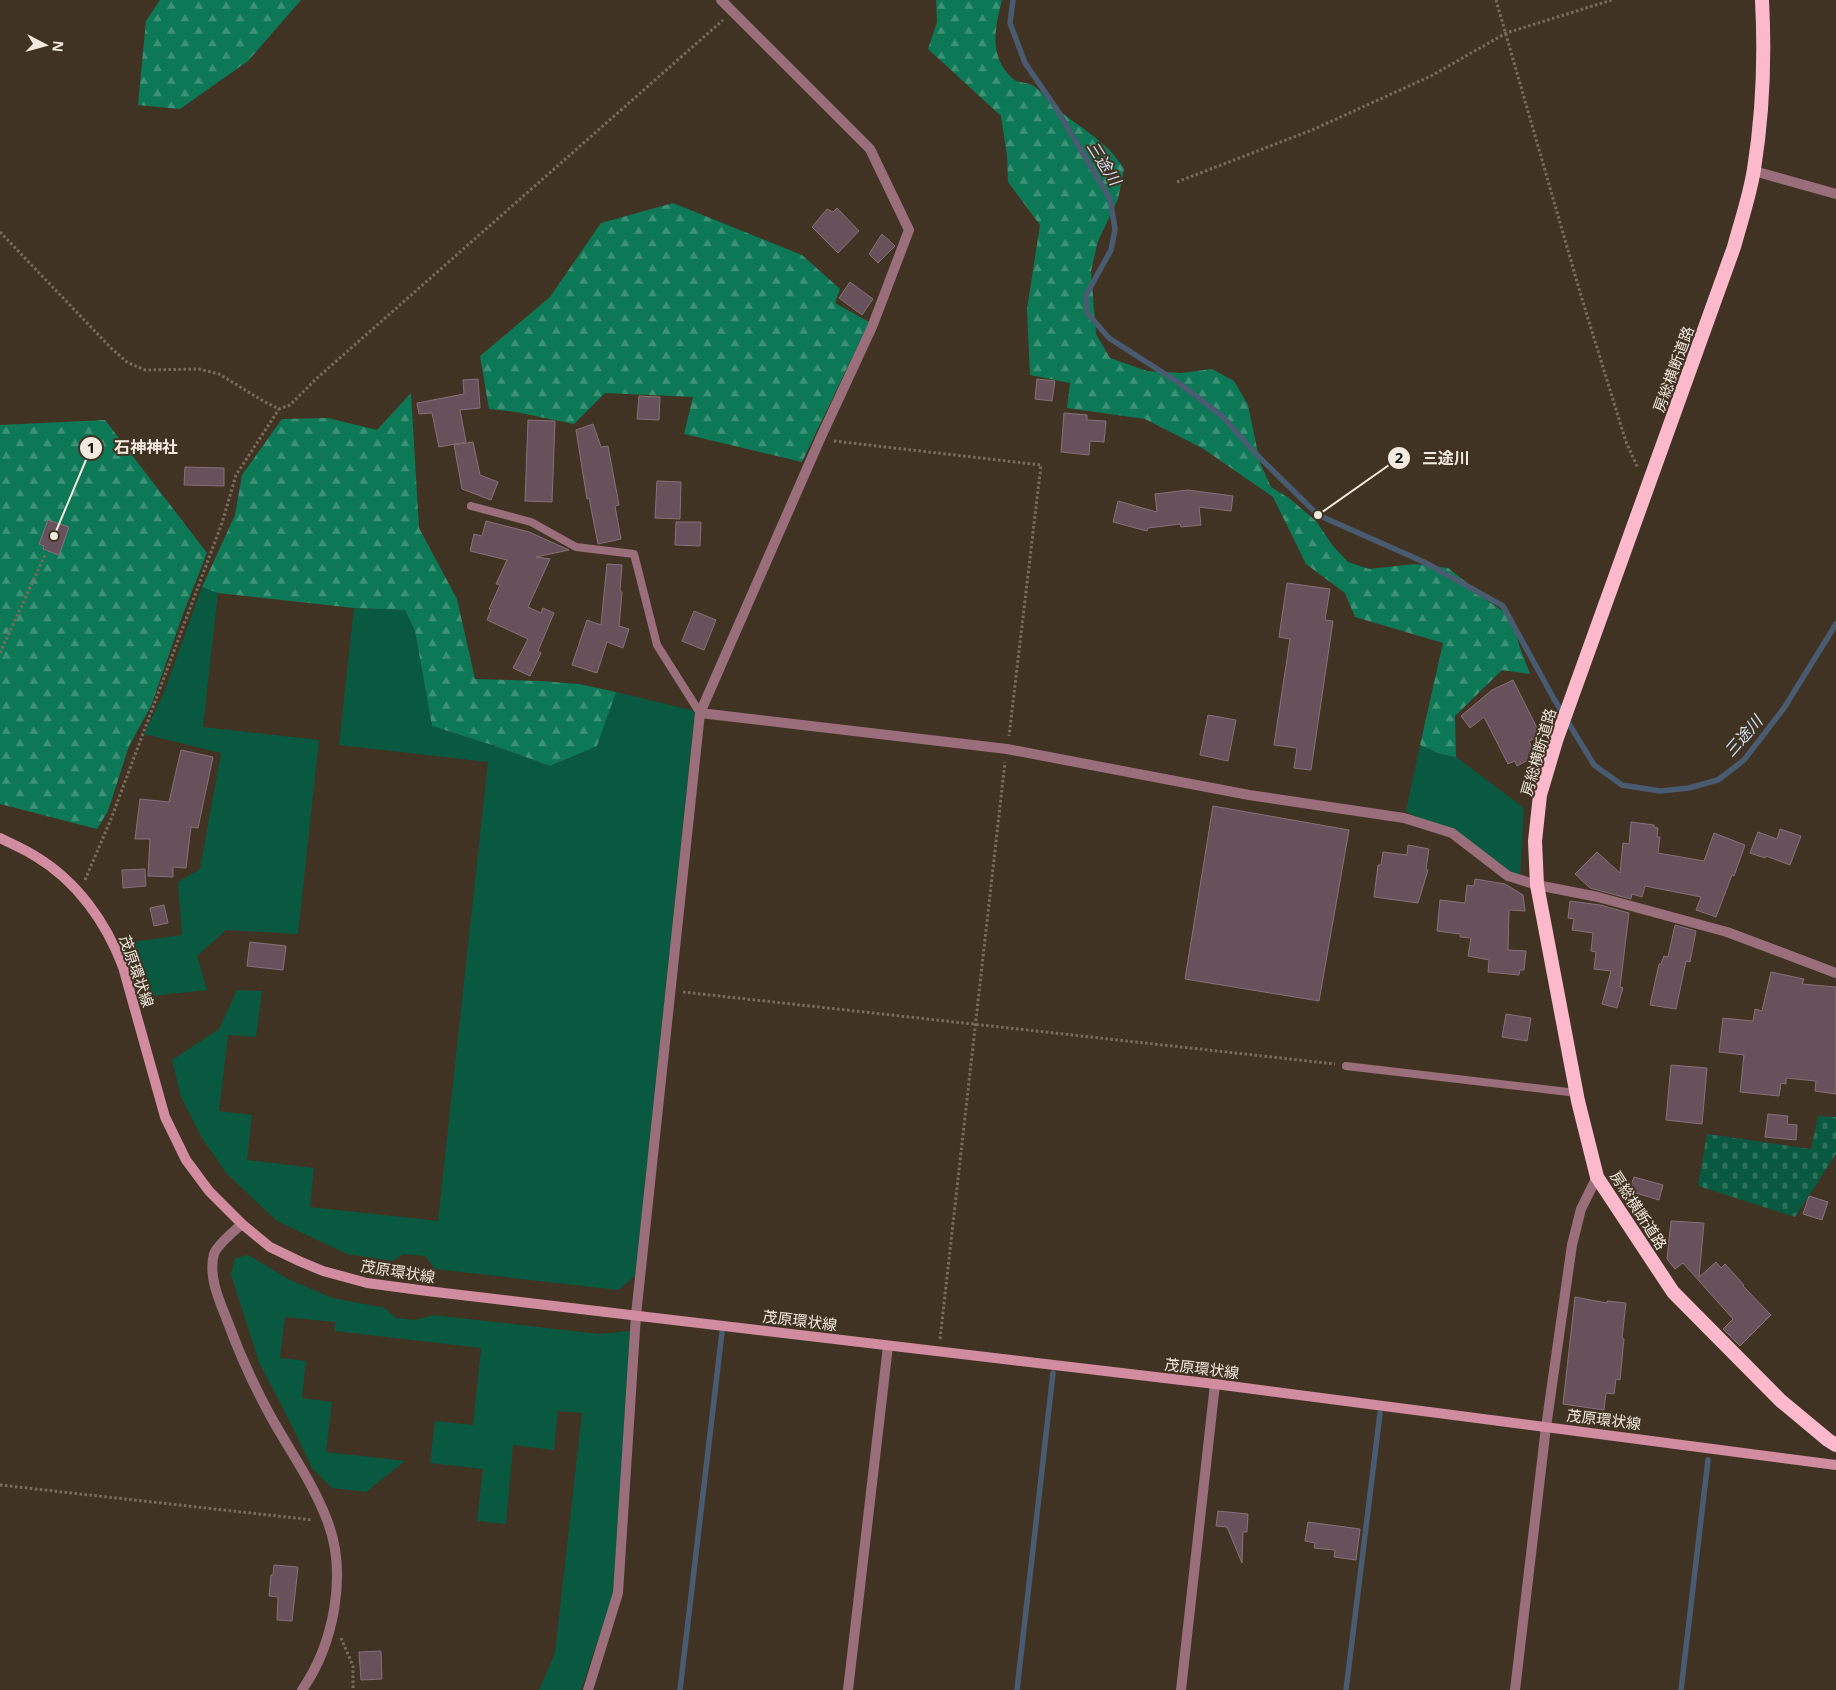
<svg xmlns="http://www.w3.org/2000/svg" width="1836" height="1690" viewBox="0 0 1836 1690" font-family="'Open Sans','Noto Sans JP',sans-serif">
  <defs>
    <pattern id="forest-firs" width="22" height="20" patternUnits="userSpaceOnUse" patternTransform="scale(1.25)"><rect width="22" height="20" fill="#0d7856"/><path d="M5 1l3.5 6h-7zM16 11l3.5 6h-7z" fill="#3d9276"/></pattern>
    <pattern id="cemetery-stones" width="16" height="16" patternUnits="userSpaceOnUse" patternTransform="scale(1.25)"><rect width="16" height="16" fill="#08593f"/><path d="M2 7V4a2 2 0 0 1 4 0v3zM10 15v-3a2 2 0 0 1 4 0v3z" fill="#2c715a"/></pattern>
  </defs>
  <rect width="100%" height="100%" fill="#413323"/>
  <path fill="#08593f" d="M 202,587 L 218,593 L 203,727 L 319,740 L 298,934 L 226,930 L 197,956 L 207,990 L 151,996 L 133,942 L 182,935 L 178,882 L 200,869 L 221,753 L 144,734 L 165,690 Z
    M 354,608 L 405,610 L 415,631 L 432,726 L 492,745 L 550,766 L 597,746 L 616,692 L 695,711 L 635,1276 L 618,1290 L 435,1269 L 425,1256 L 404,1254 L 392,1261 L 347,1254 L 277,1221 L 227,1174 L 202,1138 L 181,1097 L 172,1060 L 219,1029 L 237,990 L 262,991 L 256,1037 L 228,1035 L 219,1111 L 252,1115 L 247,1160 L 314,1168 L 310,1207 L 438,1221 L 488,762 L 339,745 Z
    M 1420,745 L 1440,754 L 1456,757 L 1524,808 L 1520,878 L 1449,829 L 1420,820 L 1406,811 Z
    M 248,1255 L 288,1279 L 332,1298 L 385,1308 L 396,1318 L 415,1320 L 434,1315 L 599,1334 L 630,1331 L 613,1595 L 581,1690 L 539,1690 L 555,1653 L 582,1413 L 558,1411 L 554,1450 L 513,1445 L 506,1524 L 477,1521 L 483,1469 L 430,1463 L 435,1421 L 473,1425 L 481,1348 L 335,1331 L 335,1322 L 285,1317 L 280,1358 L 306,1361 L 302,1398 L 332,1402 L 326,1452 L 405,1461 L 366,1492 L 332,1488 L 312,1468 L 291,1424 L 259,1362 L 231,1275 L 235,1258 Z"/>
  <path fill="url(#forest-firs)" d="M 160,0 L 301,0 L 248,61 L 180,109 L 138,105 L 146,21 Z
    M 936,0 L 1002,0 C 995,28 988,56 1013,79 C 1018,83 1028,82 1034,86 C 1045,95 1054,106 1065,115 C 1087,132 1109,144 1124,169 L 1118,199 L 1098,241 L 1091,271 L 1096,334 L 1110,358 L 1147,371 L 1181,373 L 1212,369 L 1234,381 L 1248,405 L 1260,463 L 1271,487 L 1289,498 L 1316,521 L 1333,546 L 1348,562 L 1369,569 L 1415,564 L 1448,568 L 1466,582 L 1479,595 L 1513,618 L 1519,645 L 1530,674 L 1502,670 L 1455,716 L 1456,757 L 1440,754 L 1420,745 L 1443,643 L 1355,617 L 1345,593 L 1306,564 L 1273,497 L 1202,448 L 1145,419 L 1067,408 L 1070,383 L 1030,375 L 1027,309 L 1040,225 L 1008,182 L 1007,156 L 1001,116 L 928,49 L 937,22 Z
    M 673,203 L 802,255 L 840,289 L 835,303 L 869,322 L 802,462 L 684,434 L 693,397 L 605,393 L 574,424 L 516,412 L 489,409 L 480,356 L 550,297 L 601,223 Z
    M 411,393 L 419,528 L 457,599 L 475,679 L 540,681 L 579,684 L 616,692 L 597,746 L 550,766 L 492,745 L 432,726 L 415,631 L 405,610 L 354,608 L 218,593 L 202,587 L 235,515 L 242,475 L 282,419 L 328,418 L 377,430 Z
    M 105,420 L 207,553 L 183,614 L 151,706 L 129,746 L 108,811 L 97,829 L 0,804 L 0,425 Z"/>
  <path fill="url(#cemetery-stones)" d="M 1818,1116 L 1836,1117 L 1836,1154 L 1795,1217 L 1698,1186 L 1707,1134 L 1811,1149 Z"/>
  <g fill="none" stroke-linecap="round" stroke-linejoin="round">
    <path stroke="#495b71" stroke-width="5.5" d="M 1013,0 L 1010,23 L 1025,63 L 1056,108 L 1110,199 L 1115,229 L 1111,250 L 1086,295 L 1087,313 L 1109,338 L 1179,383 L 1223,417 L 1256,454 L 1318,515 L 1424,562 L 1503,606 L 1554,699 L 1594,765 L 1622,785 L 1660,791 L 1689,788 L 1718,780 L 1744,760 L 1784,708 L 1836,624
      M 680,1690 L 722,1332
      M 1017,1690 L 1053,1373
      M 1346,1690 L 1380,1413
      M 1681,1690 L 1708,1460"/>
  </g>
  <path fill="#67515a" stroke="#877079" d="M 837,208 L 859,231 L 838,253 L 812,227 L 827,209 L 833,212 Z
    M 882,234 L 895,246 L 878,263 L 869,254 Z
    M 850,282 L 873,299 L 862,315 L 839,298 Z
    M 478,379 L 480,408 L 460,410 L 466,442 L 439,447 L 432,413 L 419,414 L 417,403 L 464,394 L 463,380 Z
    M 1037,379 L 1055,381 L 1052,401 L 1035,399 Z
    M 639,396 L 660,397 L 659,420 L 637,419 Z
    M 1064,413 L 1087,415 L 1087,420 L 1106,421 L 1104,442 L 1090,441 L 1089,455 L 1061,452 Z
    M 528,420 L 555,421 L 552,502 L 525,501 Z
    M 593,424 L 601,447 L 608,446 L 619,505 L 615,506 L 621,539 L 598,544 L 589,498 L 587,499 L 576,430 Z
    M 473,442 L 480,475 L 498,482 L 491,500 L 462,489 L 454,445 Z
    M 185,467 L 224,468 L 224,486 L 184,485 Z
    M 657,481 L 681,482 L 680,519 L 655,518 Z
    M 1188,490 L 1233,496 L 1231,511 L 1199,507 L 1201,525 L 1181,527 L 1180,524 L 1148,528 L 1147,531 L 1113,522 L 1118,501 L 1157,512 L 1155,494 Z
    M 48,520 L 69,527 L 59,555 L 43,549 L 44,546 L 39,544 Z
    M 486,521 L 529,532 L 569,550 L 536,557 L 550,559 L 528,607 L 541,613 L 543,608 L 554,613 L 538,651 L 541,653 L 530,676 L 513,668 L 528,639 L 487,620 L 491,610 L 489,609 L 500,585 L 496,584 L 507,560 L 470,551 L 474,534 L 482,536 Z
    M 676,522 L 701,522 L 700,546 L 675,545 Z
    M 607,564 L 622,565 L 620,590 L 622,593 L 619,626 L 629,629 L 623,648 L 607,642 L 597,673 L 572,665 L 587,620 L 601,625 Z
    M 1287,583 L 1330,589 L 1325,620 L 1333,621 L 1311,770 L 1294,768 L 1297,748 L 1274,745 L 1290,639 L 1279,637 Z
    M 694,611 L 716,620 L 704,650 L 682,641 Z
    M 1513,680 L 1541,736 L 1529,741 L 1536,756 L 1517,766 L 1515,761 L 1508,764 L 1484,717 L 1470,728 L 1461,716 L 1492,690 Z
    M 1208,715 L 1236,720 L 1228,761 L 1200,755 Z
    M 181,750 L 213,757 L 198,828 L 191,827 L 186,868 L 173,867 L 173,877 L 148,876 L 150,839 L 135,839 L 140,799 L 169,802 Z
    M 1213,806 L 1349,830 L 1319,1001 L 1185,979 Z
    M 1631,822 L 1654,825 L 1654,827 L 1658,828 L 1657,837 L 1660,837 L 1658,853 L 1704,861 L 1714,833 L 1745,845 L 1734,876 L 1732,875 L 1716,917 L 1696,910 L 1701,897 L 1645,886 L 1642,897 L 1632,894 L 1631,899 L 1590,888 L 1575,874 L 1597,852 L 1620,873 L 1623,843 L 1629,844 Z
    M 1780,829 L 1801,836 L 1790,865 L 1766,856 L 1765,858 L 1750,853 L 1758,832 L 1777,839 Z
    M 1408,845 L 1429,849 L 1426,869 L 1428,870 L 1418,903 L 1374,897 L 1378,865 L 1381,865 L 1383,852 L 1407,855 Z
    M 145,869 L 146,886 L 123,888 L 122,870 Z
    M 1475,879 L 1505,884 L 1523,895 L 1525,911 L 1509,910 L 1508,950 L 1526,951 L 1524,970 L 1520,970 L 1519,975 L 1488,972 L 1489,960 L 1468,956 L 1471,938 L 1460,937 L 1460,934 L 1437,931 L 1440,900 L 1465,903 L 1467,885 L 1474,886 Z
    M 1570,901 L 1600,905 L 1629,913 L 1620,987 L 1623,988 L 1617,1008 L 1602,1004 L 1611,971 L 1594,969 L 1596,952 L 1591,951 L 1593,933 L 1572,930 L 1574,919 L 1568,918 Z
    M 164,905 L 168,923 L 154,926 L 150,908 Z
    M 1675,925 L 1696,931 L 1690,962 L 1686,961 L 1676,1009 L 1650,1005 L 1659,964 L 1661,964 L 1664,956 L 1668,957 Z
    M 250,942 L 286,946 L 283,970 L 247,966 Z
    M 1771,972 L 1804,979 L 1802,984 L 1836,987 L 1836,1094 L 1815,1091 L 1816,1081 L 1786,1078 L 1786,1084 L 1781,1083 L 1779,1096 L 1740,1092 L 1744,1055 L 1719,1052 L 1723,1018 L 1753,1021 L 1755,1009 L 1762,1011 Z
    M 1506,1014 L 1531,1018 L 1527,1041 L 1502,1037 Z
    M 1671,1065 L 1707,1068 L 1702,1124 L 1666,1120 Z
    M 1768,1114 L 1788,1116 L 1787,1124 L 1797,1125 L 1796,1140 L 1765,1137 Z
    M 1634,1177 L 1663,1185 L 1659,1200 L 1629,1191 Z
    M 1809,1196 L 1828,1202 L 1822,1220 L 1803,1214 Z
    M 1671,1221 L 1704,1223 L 1699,1277 L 1716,1262 L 1721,1268 L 1725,1264 L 1744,1285 L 1743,1286 L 1771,1315 L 1740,1346 L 1723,1329 L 1733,1319 L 1683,1263 L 1675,1269 L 1667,1259 Z
    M 1575,1297 L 1607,1303 L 1607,1301 L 1626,1303 L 1622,1338 L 1624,1339 L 1620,1380 L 1616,1379 L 1614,1394 L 1606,1393 L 1604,1410 L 1563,1404 Z
    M 1218,1511 L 1248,1514 L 1247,1532 L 1243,1532 L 1242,1563 L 1227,1527 L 1216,1526 Z
    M 1308,1522 L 1360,1529 L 1356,1560 L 1334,1557 L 1335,1550 L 1314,1548 L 1315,1543 L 1305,1541 Z
    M 274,1565 L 298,1567 L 292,1621 L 277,1620 L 278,1597 L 269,1596 L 271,1575 L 273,1575 Z
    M 381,1651 L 382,1679 L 361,1680 L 359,1652 Z"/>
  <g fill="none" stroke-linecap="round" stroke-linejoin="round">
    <path stroke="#786c5e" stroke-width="3" stroke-dasharray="2.5 2.5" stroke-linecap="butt" d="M 1496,0 L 1582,299 L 1626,442 L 1638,468
      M 1177,182 L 1312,130 L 1431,76 L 1506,33 L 1612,0
      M 0,232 L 111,348 L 127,362 L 145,370 L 199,369 L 219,374 L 265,402 L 279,409 L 290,405 L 316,379 L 723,20
      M 834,441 L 1041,465 L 1009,736
      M 0,653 L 46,553
      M 85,880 L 111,819 L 222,523 L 236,475 L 279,409
      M 683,992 L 1335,1064
      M 940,1339 L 1005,762
      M 0,1485 L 313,1520
      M 341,1638 L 353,1666 L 353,1690"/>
    <path stroke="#9a6e7a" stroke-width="8" d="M 471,506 L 531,522 L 576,547 L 634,554 L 657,645 L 700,713
      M 1346,1066 L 1577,1093"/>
    <path stroke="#9a6e7a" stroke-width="10" d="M 1754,171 L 1836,194
      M 700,713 L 1007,749 L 1249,795 L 1404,818 L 1452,833 L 1508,876 L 1537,885 L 1598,897 L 1727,932 L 1836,973
      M 242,1224 C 235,1230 216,1247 214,1254 C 208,1276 219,1300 227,1320 C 239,1353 254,1386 271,1417 C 290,1451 313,1483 327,1520 C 348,1573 334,1644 302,1690
      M 588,1690 L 618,1593 L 636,1315 L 700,713 L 820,439 L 872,327 L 909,230 L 870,149 L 721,0
      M 848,1690 L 888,1346
      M 1181,1690 L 1215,1384"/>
    <path stroke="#9a6e7a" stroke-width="10" d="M 1515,1690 L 1546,1427 L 1572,1245 L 1581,1209 L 1597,1177"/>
    <path stroke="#d28ca0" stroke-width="10" d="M 0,838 C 12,844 24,849 35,856 C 77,881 106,922 123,967 L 165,1117 L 186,1160 L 209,1191 L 242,1224 L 270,1247 L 299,1261 L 323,1271 L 367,1283 L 427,1291 L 1215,1384 L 1836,1465"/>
    <path stroke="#fcb9cc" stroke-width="14" d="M 1762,0 C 1765,57 1763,113 1754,169 C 1750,195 1741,221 1734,247 L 1556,741 L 1540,795 L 1535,841 L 1537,885 L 1578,1101 L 1597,1177 L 1673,1292 L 1781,1401 L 1828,1440 L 1836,1445"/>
  </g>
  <g text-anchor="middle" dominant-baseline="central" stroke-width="4" stroke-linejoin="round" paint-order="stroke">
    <g font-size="15" fill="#f2e9df" stroke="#413323">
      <text transform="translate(1673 369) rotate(-70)">房総横断道路</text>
      <text transform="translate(1538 752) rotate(-74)">房総横断道路</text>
      <text transform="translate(137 971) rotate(71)">茂原環状線</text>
      <text transform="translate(1639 1210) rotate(57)">房総横断道路</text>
      <text transform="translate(398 1271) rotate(9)">茂原環状線</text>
      <text transform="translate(800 1320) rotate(7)">茂原環状線</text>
      <text transform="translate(1202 1368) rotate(7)">茂原環状線</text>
      <text transform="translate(1604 1419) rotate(7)">茂原環状線</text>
    </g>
    <g font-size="16" font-style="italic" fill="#d2e2f6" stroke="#413323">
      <text transform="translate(1104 163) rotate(58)">三途川</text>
      <text transform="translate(1743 736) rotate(-49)">三途川</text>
    </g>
  </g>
  <path fill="none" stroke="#f2e9df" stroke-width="2" d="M54 536L91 448M1318 515L1399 458"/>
  <g fill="#f2e9df" stroke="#413323" stroke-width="2">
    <circle cx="54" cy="536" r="5"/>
    <circle cx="1318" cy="515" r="5"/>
    <circle cx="91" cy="448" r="12"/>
    <circle cx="1399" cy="458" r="12"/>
  </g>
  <g font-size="15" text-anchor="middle" font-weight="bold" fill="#111">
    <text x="91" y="453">1</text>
    <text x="1399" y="463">2</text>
  </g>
  <g font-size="16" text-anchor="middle" font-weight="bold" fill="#f2e9df" stroke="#413323" stroke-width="4" stroke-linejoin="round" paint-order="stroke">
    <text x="146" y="453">石神神社</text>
    <text x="1446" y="464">三途川</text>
  </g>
  <g transform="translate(45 45) rotate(96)" stroke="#413323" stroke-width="4" paint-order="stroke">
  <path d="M0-4L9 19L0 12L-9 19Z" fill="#f2e9df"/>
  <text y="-8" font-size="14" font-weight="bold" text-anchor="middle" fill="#f2e9df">N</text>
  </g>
</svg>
